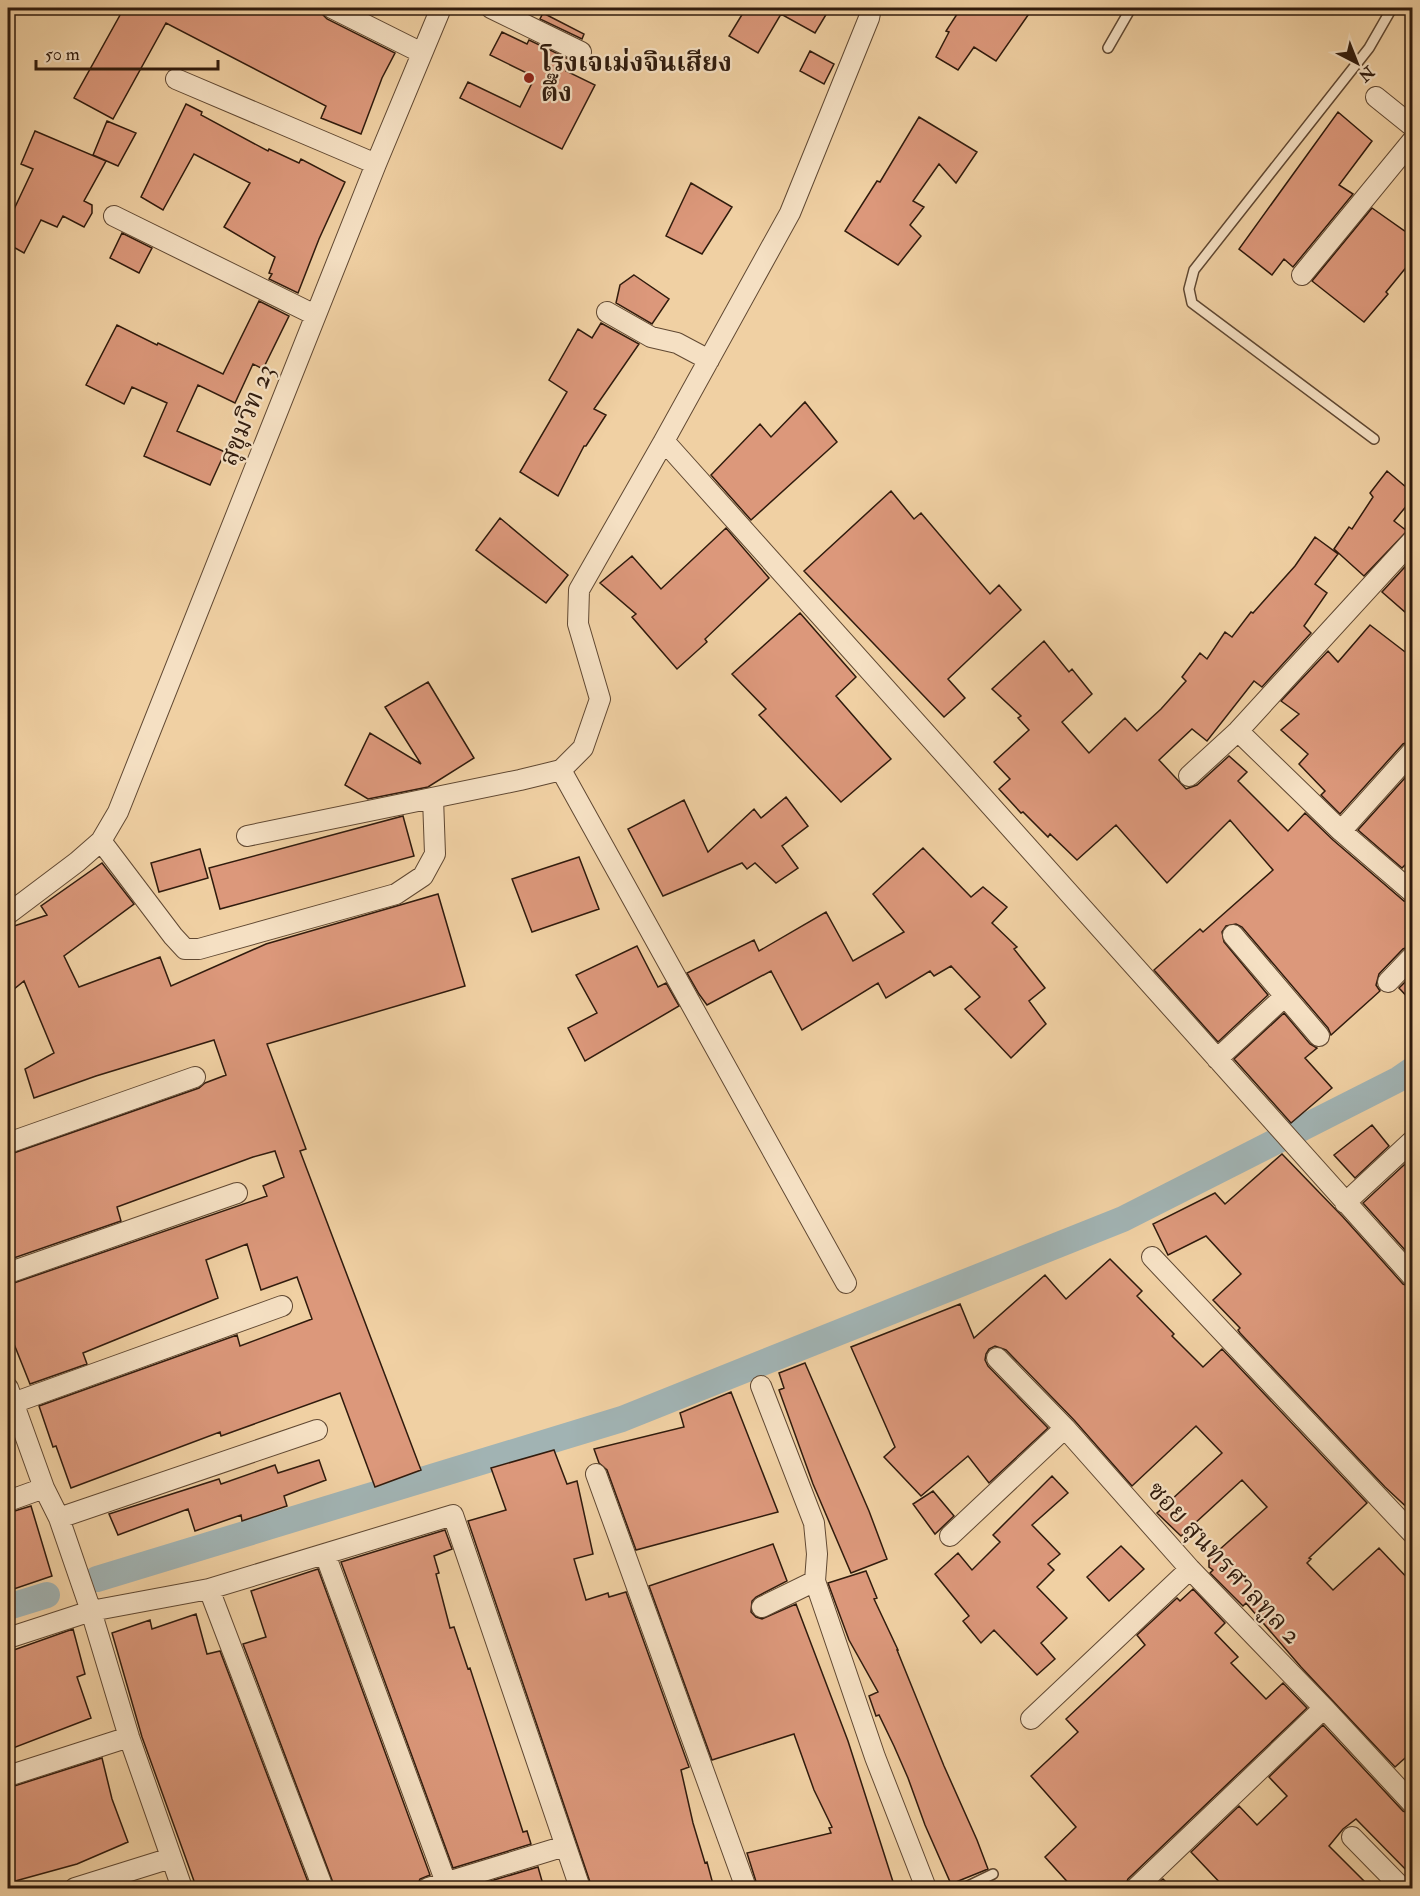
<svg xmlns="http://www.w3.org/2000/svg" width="1420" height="1896" viewBox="0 0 1420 1896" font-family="'IM FELL Double Pica','Noto Serif Thai',serif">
  <rect width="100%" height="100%" fill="#f0d0a3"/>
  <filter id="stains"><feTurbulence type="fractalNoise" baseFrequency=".00333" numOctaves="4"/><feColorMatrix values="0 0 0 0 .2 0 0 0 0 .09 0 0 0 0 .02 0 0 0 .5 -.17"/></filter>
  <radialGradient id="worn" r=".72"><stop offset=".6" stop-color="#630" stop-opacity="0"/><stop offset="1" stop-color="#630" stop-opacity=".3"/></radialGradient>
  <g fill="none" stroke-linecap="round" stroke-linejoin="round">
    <path stroke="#a1b3b3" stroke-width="26" d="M 97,1579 L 622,1419 L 1123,1219 L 1399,1079 L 1412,1070
      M 8,1607 L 47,1595"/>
  </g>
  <path fill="#dc987b" stroke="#301b0d" stroke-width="1.5" d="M 124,8 L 310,8 L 321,13 L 327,19 L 395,53 L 382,78 L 361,134 L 321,118 L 326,106 L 166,23 L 113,119 L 74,98 Z
    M 746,8 L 830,8 L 815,33 L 781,14 L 758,53 L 729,36 Z
    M 961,8 L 1033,8 L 996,61 L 974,47 L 958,70 L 936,57 L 949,32 L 946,31 Z
    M 543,13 L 584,34 L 582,39 L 540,19 Z
    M 502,32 L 527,44 L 529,40 L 571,60 L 566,71 L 595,85 L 562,149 L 460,98 L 468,82 L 520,107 L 535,77 L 490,55 Z
    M 810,51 L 834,64 L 824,84 L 800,71 Z
    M 186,104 L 202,112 L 201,115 L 268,151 L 269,149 L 299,163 L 301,159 L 345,182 L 319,239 L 298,293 L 269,279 L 272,274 L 269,273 L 275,257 L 224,227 L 250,183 L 194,154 L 163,210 L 141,197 Z
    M 1338,112 L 1372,141 L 1339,185 L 1353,194 L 1293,267 L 1284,259 L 1272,275 L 1239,249 Z
    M 919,117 L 977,152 L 956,183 L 939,164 L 913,201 L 924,207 L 910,225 L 921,236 L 898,265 L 845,231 L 877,181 L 880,182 Z
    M 107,121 L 136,133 L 118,166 L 93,155 Z
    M 35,131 L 106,161 L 84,201 L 92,205 L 92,213 L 84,227 L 63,216 L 57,227 L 41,220 L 24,253 L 8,244 L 8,222 L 33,169 L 21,164 Z
    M 691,183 L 732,207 L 702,254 L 666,236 Z
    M 1372,208 L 1413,237 L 1413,259 L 1386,292 L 1388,294 L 1364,322 L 1312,281 Z
    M 122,233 L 152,248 L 139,273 L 110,258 Z
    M 634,275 L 669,299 L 652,324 L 616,303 L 620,285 Z
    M 259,301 L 289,316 L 263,369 L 253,364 L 235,403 L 198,385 L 177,431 L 225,452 L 210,485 L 144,456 L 167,403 L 132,387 L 124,404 L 86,385 L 117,325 L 157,345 L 158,343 L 223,374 Z
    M 601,323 L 639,344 L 594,409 L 606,415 L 586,446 L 584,446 L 558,496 L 520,472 L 567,392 L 549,380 L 578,329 L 592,338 Z
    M 805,402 L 837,442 L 751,520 L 711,475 L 760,424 L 771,437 Z
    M 1387,471 L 1413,493 L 1413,498 L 1394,521 L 1407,531 L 1364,576 L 1334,549 L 1349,527 L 1352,529 L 1373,497 L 1370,493 Z
    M 891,491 L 914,519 L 921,513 L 990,594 L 999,585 L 1021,610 L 948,679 L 965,698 L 944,717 L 804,571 Z
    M 500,518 L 568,575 L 546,603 L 476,550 Z
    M 726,528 L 769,578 L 705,639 L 707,642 L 677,669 L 632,617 L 636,614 L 600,583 L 632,556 L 661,589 Z
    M 1315,537 L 1338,554 L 1315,584 L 1327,593 L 1304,626 L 1311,633 L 1262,687 L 1254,681 L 1207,741 L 1192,729 L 1159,760 L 1186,789 L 1197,785 L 1229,756 L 1247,772 L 1238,781 L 1288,831 L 1305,813 L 1333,840 L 1404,901 L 1413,904 L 1413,945 L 1403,949 L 1379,974 L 1376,985 L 1380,991 L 1331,1035 L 1328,1028 L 1242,927 L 1236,924 L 1226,926 L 1222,932 L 1224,942 L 1268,995 L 1218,1042 L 1154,970 L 1200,929 L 1203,932 L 1273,870 L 1230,820 L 1167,883 L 1116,825 L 1077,860 L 1050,834 L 1048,837 L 1023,812 L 1021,813 L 999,789 L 1010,779 L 994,762 L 1029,730 L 1018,718 L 1021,716 L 992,689 L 1044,641 L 1069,672 L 1072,669 L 1092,694 L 1062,722 L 1089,753 L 1125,718 L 1137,731 L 1161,709 L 1186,681 L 1182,677 L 1200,653 L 1207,659 L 1225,632 L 1232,637 L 1251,612 L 1253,613 L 1295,566 Z
    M 1413,558 L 1413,619 L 1382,592 Z
    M 800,613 L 856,677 L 836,696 L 891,759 L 841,802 L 759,715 L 766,709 L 732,674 Z
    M 1370,625 L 1413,658 L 1413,740 L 1403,744 L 1340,814 L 1321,795 L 1325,791 L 1299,764 L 1308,754 L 1281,730 L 1299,714 L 1281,701 L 1328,651 L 1338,662 Z
    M 428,682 L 474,758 L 428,787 L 368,799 L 345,785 L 370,733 L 421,764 L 385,707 Z
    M 1413,769 L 1413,857 L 1402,868 L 1358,830 Z
    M 786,797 L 808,826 L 782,846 L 798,868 L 776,883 L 755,863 L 747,869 L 742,863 L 663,896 L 628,829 L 684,800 L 708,852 L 754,809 L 761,818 Z
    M 403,816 L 414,856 L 220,909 L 209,868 Z
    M 923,848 L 971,897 L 983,887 L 1007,907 L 992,923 L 1017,947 L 1014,949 L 1045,988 L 1029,1001 L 1046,1024 L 1011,1058 L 965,1009 L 980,997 L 951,966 L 934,976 L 930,971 L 886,998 L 878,983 L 802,1030 L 771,971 L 707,1005 L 699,994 L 687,973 L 754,940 L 759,951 L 826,912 L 853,961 L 904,932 L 873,894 Z
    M 200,849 L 208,878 L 159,892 L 151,863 Z
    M 579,857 L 599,909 L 532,932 L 512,879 Z
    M 102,863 L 134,904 L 64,956 L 79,987 L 160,957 L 171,986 L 266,944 L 438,894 L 465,986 L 267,1044 L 306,1149 L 300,1151 L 421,1470 L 375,1487 L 340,1393 L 221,1436 L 220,1432 L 71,1488 L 56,1446 L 53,1447 L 39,1406 L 237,1335 L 240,1346 L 312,1319 L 297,1277 L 261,1290 L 247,1244 L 206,1260 L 218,1298 L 83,1353 L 87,1364 L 30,1384 L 12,1339 L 13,1338 L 8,1319 L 8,1285 L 267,1196 L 263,1186 L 284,1177 L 275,1151 L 253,1157 L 117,1207 L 121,1221 L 8,1260 L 8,1155 L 199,1088 L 205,1083 L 226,1075 L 214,1040 L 96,1076 L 34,1098 L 25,1069 L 54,1053 L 24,981 L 8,994 L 8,928 L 47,915 L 41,906 Z
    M 637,946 L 658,987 L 666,983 L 679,1006 L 585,1061 L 568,1028 L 597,1013 L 576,975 Z
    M 1413,974 L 1413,1003 L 1399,988 Z
    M 1284,1013 L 1310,1044 L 1317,1048 L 1305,1058 L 1332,1088 L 1291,1123 L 1234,1059 Z
    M 1372,1125 L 1389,1146 L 1355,1178 L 1334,1155 Z
    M 1282,1154 L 1343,1217 L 1403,1284 L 1413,1288 L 1413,1513 L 1385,1487 L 1240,1333 L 1238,1330 L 1240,1328 L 1213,1300 L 1241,1274 L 1206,1236 L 1168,1255 L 1153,1224 L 1215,1193 L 1225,1204 Z
    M 1405,1164 L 1413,1173 L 1413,1259 L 1363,1203 Z
    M 1110,1259 L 1142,1291 L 1137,1296 L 1174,1334 L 1172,1336 L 1203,1367 L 1222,1349 L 1367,1503 L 1309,1558 L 1311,1559 L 1307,1563 L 1333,1590 L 1379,1548 L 1413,1584 L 1413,1751 L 1395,1767 L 1301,1667 L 1246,1603 L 1243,1606 L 1210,1573 L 1213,1570 L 1209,1567 L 1209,1559 L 1267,1507 L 1242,1480 L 1181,1536 L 1157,1513 L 1222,1453 L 1196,1426 L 1132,1486 L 1074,1420 L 1006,1350 L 995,1346 L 989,1349 L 986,1354 L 985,1360 L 988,1366 L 1048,1428 L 989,1483 L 968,1456 L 921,1496 L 884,1457 L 895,1447 L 851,1347 L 960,1304 L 974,1338 L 1045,1275 L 1066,1299 Z
    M 805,1363 L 869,1511 L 887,1559 L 851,1573 L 813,1484 L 779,1390 L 784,1388 L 779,1373 Z
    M 731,1392 L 778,1512 L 636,1550 L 607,1470 L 599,1463 L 594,1449 L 684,1427 L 680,1413 Z
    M 554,1450 L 567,1484 L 577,1481 L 593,1554 L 574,1559 L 586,1600 L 608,1593 L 609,1597 L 626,1592 L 689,1767 L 681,1770 L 693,1823 L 705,1863 L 707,1862 L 714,1888 L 592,1888 L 468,1521 L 506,1510 L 491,1468 Z
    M 319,1460 L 326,1480 L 284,1496 L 287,1506 L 242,1521 L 241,1515 L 195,1531 L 188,1509 L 118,1535 L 109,1514 L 219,1479 L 221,1484 L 275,1465 L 278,1473 Z
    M 1052,1476 L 1068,1493 L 1032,1525 L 1060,1554 L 1048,1564 L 1054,1570 L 1037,1587 L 1067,1618 L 1041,1643 L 1055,1659 L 1037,1675 L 994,1630 L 981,1643 L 963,1621 L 969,1616 L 935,1574 L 958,1553 L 972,1570 L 1000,1542 L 993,1535 Z
    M 933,1491 L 954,1516 L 935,1534 L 913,1504 Z
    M 31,1506 L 52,1576 L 8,1591 L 8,1513 Z
    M 445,1530 L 452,1549 L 434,1556 L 439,1573 L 436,1574 L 450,1628 L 454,1627 L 468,1669 L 470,1668 L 523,1832 L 527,1831 L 531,1844 L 453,1868 L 341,1562 Z
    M 773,1544 L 787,1581 L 756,1597 L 752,1601 L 751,1612 L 756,1617 L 762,1619 L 796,1604 L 848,1741 L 895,1888 L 758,1888 L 747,1853 L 831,1833 L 829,1828 L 832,1827 L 814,1790 L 794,1734 L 712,1760 L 649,1586 Z
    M 1121,1546 L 1144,1569 L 1109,1601 L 1087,1577 Z
    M 318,1569 L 430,1875 L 420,1879 L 416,1888 L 335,1888 L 243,1644 L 266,1637 L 251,1591 Z
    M 866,1571 L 877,1598 L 874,1599 L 898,1650 L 897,1650 L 944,1766 L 977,1840 L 988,1869 L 951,1884 L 925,1825 L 908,1778 L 894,1746 L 879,1715 L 876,1716 L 869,1696 L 878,1692 L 849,1640 L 828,1583 Z
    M 1193,1589 L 1225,1623 L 1215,1633 L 1238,1657 L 1231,1663 L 1266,1699 L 1283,1683 L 1307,1708 L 1128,1879 L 1124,1888 L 1073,1888 L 1045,1857 L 1076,1827 L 1031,1776 L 1078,1732 L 1066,1719 L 1145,1645 L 1137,1635 L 1177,1598 L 1180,1601 Z
    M 196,1614 L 207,1654 L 220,1651 L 308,1882 L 290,1888 L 197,1888 L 194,1881 L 142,1737 L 112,1633 L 150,1620 L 152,1629 Z
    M 73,1629 L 85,1674 L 77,1677 L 91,1718 L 8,1750 L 8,1652 Z
    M 1323,1725 L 1403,1811 L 1413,1815 L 1413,1877 L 1356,1819 L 1343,1829 L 1329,1846 L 1371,1888 L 1225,1888 L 1191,1852 L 1239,1806 L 1257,1825 L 1287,1796 L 1269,1777 Z
    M 102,1758 L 112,1799 L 128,1842 L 77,1864 L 8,1883 L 8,1788 Z
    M 538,1867 L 544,1888 L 467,1888 Z
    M 1163,1879 L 1172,1888 L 1153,1888 Z"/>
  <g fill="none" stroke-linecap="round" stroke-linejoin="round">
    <defs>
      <path id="lane" d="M 1108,48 L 1131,8
        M 1374,439 L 1192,303 L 1189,289 L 1194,270 L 1369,48 L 1392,8
        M 964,1888 L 993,1874"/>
      <path id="street" d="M 332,8 L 422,53
        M 491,8 L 581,52
        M 176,79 L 376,164
        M 1376,97 L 1412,126
        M 114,216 L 315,315
        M 1302,275 L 1412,141
        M 607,312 L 651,337 L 677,343 L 709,360
        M 664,441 L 1412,1276
        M 1238,731 L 1341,831 L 1412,892
        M 561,770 L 846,1283
        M 1189,776 L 1238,731 L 1412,541
        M 1341,831 L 1412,752
        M 247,836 L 520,780 L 561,770 L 583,748 L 600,699 L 578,624 L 579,590 L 664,441 L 790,213 L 869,18 L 871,8
        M 101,841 L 173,936 L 185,949 L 199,949 L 396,894 L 423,876 L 435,854 L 433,798
        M 8,914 L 77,862 L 101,841 L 118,812 L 376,164 L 441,8
        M 1233,935 L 1319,1036
        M 1388,982 L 1412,957
        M 1217,1059 L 1285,996
        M 8,1143 L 195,1077
        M 1345,1203 L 1412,1141
        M 1152,1257 L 1412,1533
        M 8,1273 L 237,1193
        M 997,1358 L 1065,1428 L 1190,1569 L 1324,1708 L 1412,1803
        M 761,1386 L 814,1523 L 817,1554 L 815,1581 L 875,1757 L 926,1888
        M 8,1388 L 44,1488 L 59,1518 L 91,1611 L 129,1737 L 182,1888
        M 13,1403 L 282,1306
        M 596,1474 L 746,1888
        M 8,1501 L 44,1488
        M 59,1518 L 317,1430
        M 950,1536 L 1065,1428
        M 325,1554 L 448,1888
        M 209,1589 L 323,1888
        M 762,1607 L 815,1581
        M 8,1638 L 91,1611 L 209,1589 L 453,1515 L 580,1888
        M 1031,1719 L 1190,1569
        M 8,1776 L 129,1737
        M 1352,1837 L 1402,1888
        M 75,1888 L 171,1858
        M 428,1888 L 565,1846
        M 1136,1888 L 1324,1708"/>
    </defs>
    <use href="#lane" stroke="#604832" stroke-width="12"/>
    <use href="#street" stroke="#604832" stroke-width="22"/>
    <use href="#lane" stroke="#f5e0c3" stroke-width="9"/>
    <use href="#street" stroke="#f5e0c3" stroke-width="20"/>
  </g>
  <circle fill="#8f2418" stroke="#f5e0c3" stroke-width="2" cx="529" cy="78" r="6"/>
  <g text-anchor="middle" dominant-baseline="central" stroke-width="4.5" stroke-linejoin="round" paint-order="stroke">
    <g font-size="26" font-weight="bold" fill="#301b0d" stroke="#f5e0c3" text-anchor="start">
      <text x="541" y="63">โรงเจเม่งจินเสียง<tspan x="541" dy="30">ตึ๊ง</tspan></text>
    </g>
    <g font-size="26" fill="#301b0d" stroke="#f5e0c3">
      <text transform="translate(247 415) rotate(-68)">สุขุมวิท 23</text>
      <text transform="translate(1224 1563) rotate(47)">ซอย สุนทรศาลทูล 2</text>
    </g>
  </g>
  <rect width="1420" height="1896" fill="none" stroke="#f0d0a3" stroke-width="30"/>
  <rect x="9" y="9" width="1402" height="1878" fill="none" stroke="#301b0d" stroke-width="3"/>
  <rect x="15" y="15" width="1390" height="1866" fill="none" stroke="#301b0d" stroke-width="1.5"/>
  <g transform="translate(1357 63) rotate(138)" stroke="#f5e0c3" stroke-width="4.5" paint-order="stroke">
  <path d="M0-4.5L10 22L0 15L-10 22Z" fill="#301b0d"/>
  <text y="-9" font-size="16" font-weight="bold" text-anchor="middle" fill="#301b0d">N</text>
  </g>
  <path d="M36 60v9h182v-9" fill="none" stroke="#301b0d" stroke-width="3"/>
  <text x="45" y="60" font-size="18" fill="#301b0d" stroke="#f5e0c3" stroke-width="4.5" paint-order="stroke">50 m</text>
  <rect width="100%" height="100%" filter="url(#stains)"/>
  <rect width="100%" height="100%" fill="url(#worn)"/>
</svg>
